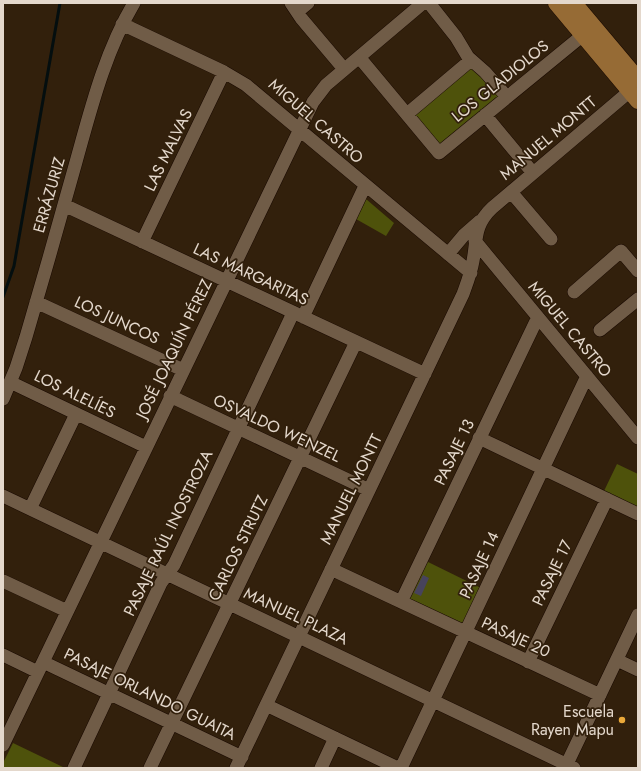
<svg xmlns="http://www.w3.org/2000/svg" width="641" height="771" viewBox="0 0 641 771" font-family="Jost,sans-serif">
  <rect width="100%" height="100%" fill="#32200c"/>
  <path fill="#4e520b" d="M 474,63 L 501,96 L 438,147 L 411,114 Z
    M 366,199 L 394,223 L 386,236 L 356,219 Z
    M 617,464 L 638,474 L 638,508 L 604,491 Z
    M 424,560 L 483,589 L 465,625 L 406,597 Z
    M 13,743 L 65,768 L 66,768 L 3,768 L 3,763 Z"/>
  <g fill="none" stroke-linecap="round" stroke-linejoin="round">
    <path stroke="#040e0f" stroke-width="3" d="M 3,297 L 14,266 L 60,3"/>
  </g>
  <path fill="#47435c" d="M 423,575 L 429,578 L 421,596 L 414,593 Z"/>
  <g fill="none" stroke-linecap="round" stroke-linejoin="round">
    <defs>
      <path id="minor" d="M 291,3 L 301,18 L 344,69
        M 429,3 L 456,37 L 468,57 L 485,72 L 507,97
        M 297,12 L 308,3
        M 122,24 L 224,72 L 246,85 L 471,273
        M 359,57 L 439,153 L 583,35
        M 407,114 L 471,60
        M 485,115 L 533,173
        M 511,192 L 551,239
        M 64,205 L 425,374
        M 475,241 L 638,438
        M 142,242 L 224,72
        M 448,254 L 464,235 L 480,221
        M 574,292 L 621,251 L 638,271
        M 36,302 L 183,370
        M 303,317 L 365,186
        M 600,330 L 638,299
        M 10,382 L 146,447
        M 170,396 L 369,490
        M 3,399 L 16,368 L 26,337 C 43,279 60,220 76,162 C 91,108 105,52 134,3
        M 479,438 L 638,514
        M 3,496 L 574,768
        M 30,509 L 76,414
        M 331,569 L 600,695
        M 3,581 L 67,611
        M 401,602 L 538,317
        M 3,655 L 38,672
        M 617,660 L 638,670
        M 43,662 L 242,757
        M 528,662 L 607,499
        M 266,705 L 398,768
        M 3,745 L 313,102 L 326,85 L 423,3
        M 74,768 L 161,583 L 174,565 L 293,313
        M 150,768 L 356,342
        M 236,768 L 463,294 C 467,283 471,273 473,261 C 477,239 474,225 492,208 L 637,85
        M 321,768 L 335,738
        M 401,768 L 587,376
        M 565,768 L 638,615"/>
      <path id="major" d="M 556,3 L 638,101
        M 574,3 L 638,79"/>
    </defs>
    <use href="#minor" stroke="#190900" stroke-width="14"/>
    <use href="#major" stroke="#190900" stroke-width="17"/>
    <use href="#minor" stroke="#705c47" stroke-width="13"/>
    <use href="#major" stroke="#966b35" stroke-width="16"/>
  </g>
  <circle fill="#eba93a" stroke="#32200c" stroke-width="1.5" cx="622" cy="720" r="4"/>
  <g text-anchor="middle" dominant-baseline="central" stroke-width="3.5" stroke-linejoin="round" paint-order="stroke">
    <g font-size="16" fill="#e4d8cc" stroke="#32200c">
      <text transform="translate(500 81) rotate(-39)">LOS GLADIOLOS</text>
      <text transform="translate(316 121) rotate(41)">MIGUEL CASTRO</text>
      <text transform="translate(548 138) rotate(-40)">MANUEL MONTT</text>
      <text transform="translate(168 150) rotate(-64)">LAS MALVAS</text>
      <text transform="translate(49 195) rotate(-74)">ERRÁZURIZ</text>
      <text transform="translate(251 274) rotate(25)">LAS MARGARITAS</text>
      <text transform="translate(117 320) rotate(25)">LOS JUNCOS</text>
      <text transform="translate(570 329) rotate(50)">MIGUEL CASTRO</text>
      <text transform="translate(174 349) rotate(-64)">JOSÉ JOAQUÍN PÉREZ</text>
      <text transform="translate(75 394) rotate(26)">LOS ALELÍES</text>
      <text transform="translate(277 428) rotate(25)">OSVALDO WENZEL</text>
      <text transform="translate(454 452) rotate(-64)">PASAJE 13</text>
      <text transform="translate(351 489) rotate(-64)">MANUEL MONTT</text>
      <text transform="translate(168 533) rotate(-64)">PASAJE RAÚL INOSTROZA</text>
      <text transform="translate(238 548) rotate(-64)">CARLOS STRUTZ</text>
      <text transform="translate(479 565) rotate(-65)">PASAJE 14</text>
      <text transform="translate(552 573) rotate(-64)">PASAJE 17</text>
      <text transform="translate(296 616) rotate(25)">MANUEL PLAZA</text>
      <text transform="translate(516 637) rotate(25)">PASAJE 20</text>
      <text transform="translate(150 694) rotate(26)">PASAJE ORLANDO GUAITA</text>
    </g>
    <g font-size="16" fill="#e4d8cc" stroke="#32200c" text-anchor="end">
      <text x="614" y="711">Escuela<tspan x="614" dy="18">Rayen Mapu</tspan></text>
    </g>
  </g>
  <rect width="641" height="771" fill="none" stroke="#e4d8cc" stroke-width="8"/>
</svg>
